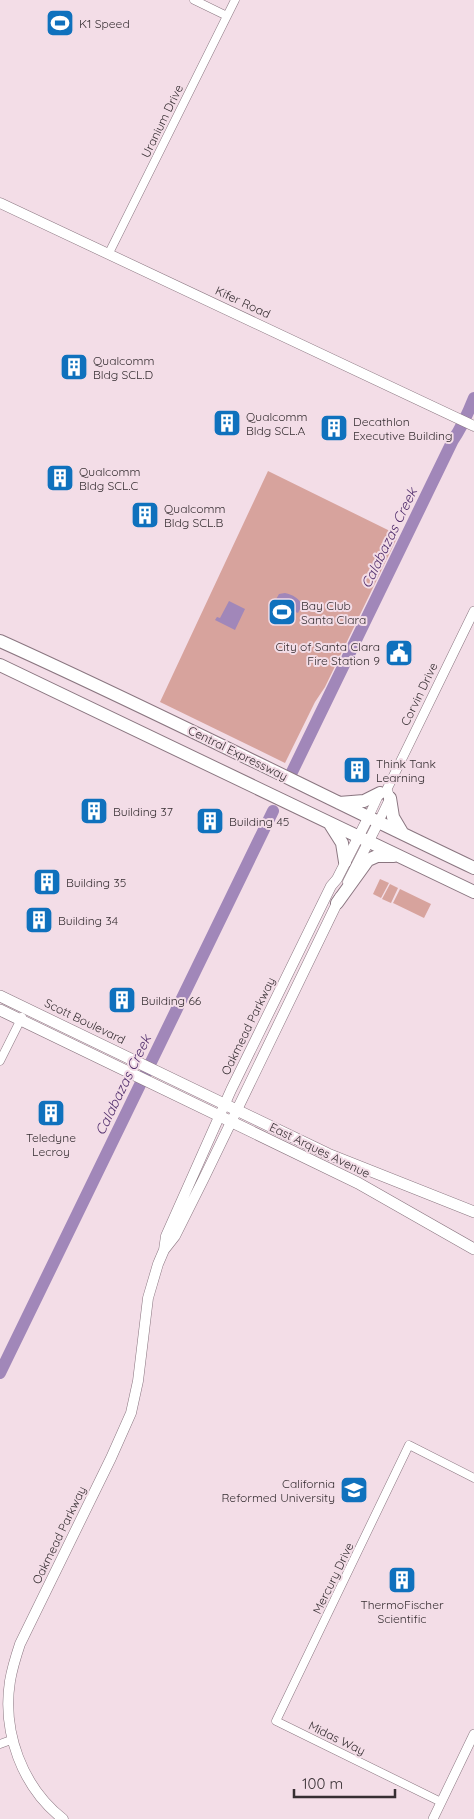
<svg xmlns="http://www.w3.org/2000/svg" width="474" height="1819" viewBox="0 0 474 1819" font-family="Quicksand,sans-serif">
  <rect width="100%" height="100%" fill="#f3dde7"/>
  <path fill="#d7a39d" d="M 268,471 L 390,531 L 389,533 L 397,538 L 325,687 L 315,702 L 285,763 L 160,702 Z
    M 380,879 L 389,883 L 381,898 L 373,894 Z
    M 390,884 L 398,888 L 391,903 L 382,899 Z
    M 400,889 L 431,904 L 424,918 L 393,903 Z"/>
  <path fill="#a187b9" d="M 285,593 C 293,595 299,598 302,605 L 298,613 L 293,611 L 289,616 L 281,612 L 283,606 L 275,601 L 279,594 Z
    M 229,601 L 245,609 L 235,630 L 215,620 L 217,617 L 220,618 Z"/>
  <g fill="none" stroke-linecap="round" stroke-linejoin="round">
    <path stroke="#a187b9" stroke-width="12" d="M 292,772 L 453,440 C 462,427 468,413 474,398
      M 0,1373 L 273,811"/>
    <defs>
      <path id="minor" d="M 194,0 L 227,16
        M 109,253 L 235,0
        M 0,1061 L 22,1017
        M 0,1744 L 11,1740
        M 441,1802 L 276,1721 L 409,1445 L 474,1478"/>
      <path id="tertiary" d="M 368,818 L 380,792
        M 378,823 L 390,798 L 387,789 L 392,779 L 474,611
        M 433,1819 L 474,1734"/>
      <path id="secondary" d="M 0,203 L 474,426
        M 348,882 L 378,823
        M 164,1250 L 166,1236 L 231,1090 L 331,886 L 337,879 L 368,818
        M 63,1819 C 22,1787 2,1732 10,1681 C 12,1669 16,1656 20,1644 L 111,1458 L 131,1413 L 138,1381 L 148,1298 L 158,1264 L 164,1250 L 175,1236 L 204,1178 L 340,897"/>
      <path id="primary" d="M 0,996 L 328,1154 L 474,1212
        M 0,1010 L 358,1183 L 474,1249"/>
      <path id="trunk" d="M 0,641 C 160,713 316,793 474,868
        M 0,665 L 474,892
        M 390,798 L 393,817 L 403,834
        M 339,803 L 364,801 L 380,793
        M 330,824 L 342,843 L 345,862
        M 337,903 L 368,860 L 377,856 L 394,856"/>
    </defs>
    <use href="#minor" stroke="#8a7680" stroke-width="9"/>
    <use href="#tertiary" stroke="#8a7680" stroke-width="10"/>
    <use href="#secondary" stroke="#8a7680" stroke-width="11"/>
    <use href="#primary" stroke="#8a7680" stroke-width="12"/>
    <use href="#trunk" stroke="#8a7680" stroke-width="14"/>
    <use href="#minor" stroke="#fff" stroke-width="8"/>
    <use href="#tertiary" stroke="#fff" stroke-width="9"/>
    <use href="#secondary" stroke="#fff" stroke-width="10"/>
    <use href="#primary" stroke="#fff" stroke-width="11"/>
    <use href="#trunk" stroke="#fff" stroke-width="12"/>
  </g>
  <defs>
    <symbol id="stadium-square" viewBox="-11 -11 22 22"><rect x="-9" y="-9" width="18" height="18" rx="4" fill="#0f71bd" stroke="#f3dde7"/><path d="M0-5a6.5 5 0 1 0 0 10a6.5 5 0 1 0 0-10ZM-3.5-1.8h7v3.6h-7Z" fill="#fff"/></symbol>
    <symbol id="building-square" viewBox="-11 -11 22 22"><rect x="-9" y="-9" width="18" height="18" rx="4" fill="#0f71bd" stroke="#f3dde7"/><path d="M-4-6H4V6H1V3H-1V6H-4ZM-2.5-4.3h1.7v1.8h-1.7ZM.8-4.3h1.7v1.8H.8ZM-2.5-1h1.7V.8h-1.7ZM.8-1h1.7V.8H.8Z" fill="#fff"/></symbol>
    <symbol id="civic-square" viewBox="-11 -11 22 22"><rect x="-9" y="-9" width="18" height="18" rx="4" fill="#0f71bd" stroke="#f3dde7"/><path d="M-.6-6.5H3V-4.5H.6V-3L4-1V1h2V6H-6V1h2V-1L-.6-3ZM-1.2 2.5V6h2.4V2.5Z" fill="#fff"/></symbol>
    <symbol id="school-square" viewBox="-11 -11 22 22"><rect x="-9" y="-9" width="18" height="18" rx="4" fill="#0f71bd" stroke="#f3dde7"/><path d="M0-5L7-2L0 1L-7-2ZM-4 1L0 2.5L4 1V4Q0 6-4 4Z" fill="#fff"/></symbol>
  </defs>
  <g fill-rule="evenodd">
    <use href="#stadium-square" x="44" y="7" width="32" height="32"/>
    <use href="#building-square" x="58" y="351" width="32" height="32"/>
    <use href="#building-square" x="211" y="407" width="32" height="32"/>
    <use href="#building-square" x="318" y="412" width="32" height="32"/>
    <use href="#building-square" x="44" y="462" width="32" height="32"/>
    <use href="#building-square" x="129" y="499" width="32" height="32"/>
    <use href="#stadium-square" x="266" y="596" width="32" height="32"/>
    <use href="#civic-square" x="383" y="637" width="32" height="32"/>
    <use href="#building-square" x="341" y="754" width="32" height="32"/>
    <use href="#building-square" x="78" y="795" width="32" height="32"/>
    <use href="#building-square" x="194" y="805" width="32" height="32"/>
    <use href="#building-square" x="31" y="866" width="32" height="32"/>
    <use href="#building-square" x="23" y="904" width="32" height="32"/>
    <use href="#building-square" x="106" y="984" width="32" height="32"/>
    <use href="#building-square" x="35" y="1097" width="32" height="32"/>
    <use href="#school-square" x="338" y="1474" width="32" height="32"/>
    <use href="#building-square" x="386" y="1564" width="32" height="32"/>
  </g>
  <g text-anchor="middle" dominant-baseline="central" stroke-width="4" stroke-linejoin="round" paint-order="stroke">
    <g font-size="12" fill="#362e32" stroke="#f3dde7" text-anchor="start">
      <text x="79" y="23">K1 Speed</text>
      <text x="93" y="360">Qualcomm<tspan x="93" dy="14">Bldg SCL.D</tspan></text>
      <text x="246" y="416">Qualcomm<tspan x="246" dy="14">Bldg SCL.A</tspan></text>
      <text x="353" y="421">Decathlon<tspan x="353" dy="14">Executive Building</tspan></text>
      <text x="79" y="471">Qualcomm<tspan x="79" dy="14">Bldg SCL.C</tspan></text>
      <text x="164" y="508">Qualcomm<tspan x="164" dy="14">Bldg SCL.B</tspan></text>
      <text x="301" y="605">Bay Club<tspan x="301" dy="14">Santa Clara</tspan></text>
      <text x="380" y="646" text-anchor="end">City of Santa Clara<tspan x="380" dy="14">Fire Station 9</tspan></text>
      <text x="376" y="763">Think Tank<tspan x="376" dy="14">Learning</tspan></text>
      <text x="113" y="811">Building 37</text>
      <text x="229" y="821">Building 45</text>
      <text x="66" y="882">Building 35</text>
      <text x="58" y="920">Building 34</text>
      <text x="141" y="1000">Building 66</text>
      <text x="51" y="1137" text-anchor="middle">Teledyne<tspan x="51" dy="14">Lecroy</tspan></text>
      <text x="335" y="1483" text-anchor="end">California<tspan x="335" dy="14">Reformed University</tspan></text>
      <text x="402" y="1604" text-anchor="middle">ThermoFischer<tspan x="402" dy="14">Scientific</tspan></text>
    </g>
    <g font-size="12" fill="#362e32" stroke="#f3dde7">
      <text transform="translate(162 121) rotate(-64)">Uranium Drive</text>
      <text transform="translate(243 302) rotate(25)">Kifer Road</text>
      <text transform="translate(419 694) rotate(-64)">Corvin Drive</text>
      <text transform="translate(238 753) rotate(26)">Central Expressway</text>
      <text transform="translate(85 1021) rotate(26)">Scott Boulevard</text>
      <text transform="translate(248 1026) rotate(-64)">Oakmead Parkway</text>
      <text transform="translate(320 1150) rotate(26)">East Arques Avenue</text>
      <text transform="translate(59 1535) rotate(-64)">Oakmead Parkway</text>
      <text transform="translate(333 1578) rotate(-64)">Mercury Drive</text>
      <text transform="translate(337 1738) rotate(26)">Midas Way</text>
    </g>
    <g font-size="14" font-style="italic" fill="#522f6d" stroke="#f3dde7">
      <text transform="translate(389 538) rotate(-64)">Calabazas Creek</text>
      <text transform="translate(123 1085) rotate(-64)">Calabazas Creek</text>
    </g>
  </g>
  <path d="M294 1789v8h101v-8" fill="none" stroke="#362e32" stroke-width="2.5"/>
  <text x="302" y="1789" font-size="15" fill="#362e32" stroke="#f3dde7" stroke-width="4" paint-order="stroke">100 m</text>
</svg>
